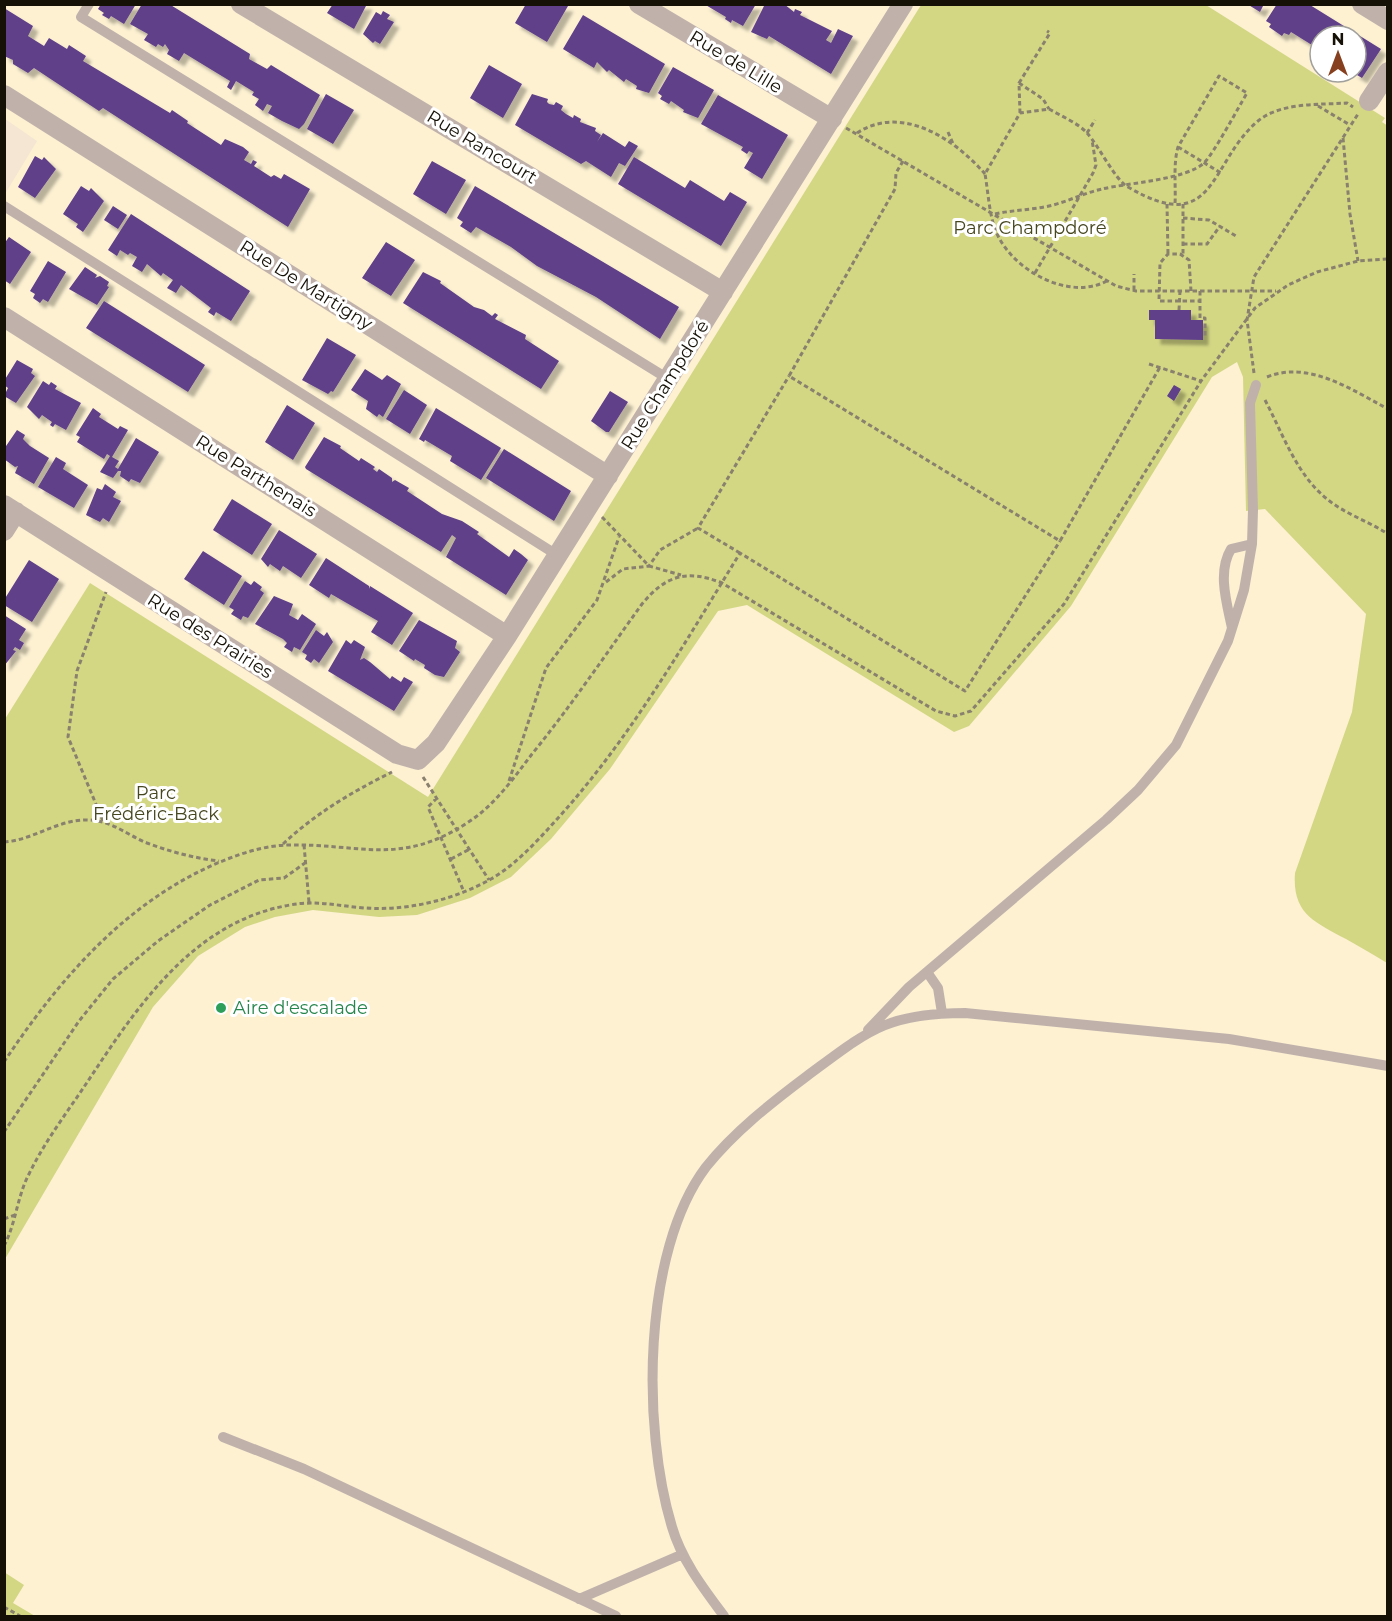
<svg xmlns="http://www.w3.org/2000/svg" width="1392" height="1621" viewBox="0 0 1392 1621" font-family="Montserrat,sans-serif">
  <defs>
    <filter id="shadow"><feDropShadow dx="5.5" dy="5.5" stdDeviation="1.5" flood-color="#0004"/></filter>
  </defs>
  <rect width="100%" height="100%" fill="#fdf1d2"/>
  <path fill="#f4e6d2" d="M 5,119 L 37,141 L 5,194 Z"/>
  <path fill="#d3d784" d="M 921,5 L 1206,5 L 1385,118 L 1382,122 L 1388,126 L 1387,963 C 1374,955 1360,947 1346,939 C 1315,922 1292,914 1295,873 L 1352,712 L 1366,614 L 1265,509 L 1246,511 L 1243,377 L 1237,362 L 1212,377 L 1071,606 L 969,726 L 954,732 L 747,605 L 718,611 L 610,769 L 551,839 L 511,877 L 470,898 L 417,915 L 379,917 L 313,910 L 275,917 L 245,927 L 198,956 L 153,1007 L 5,1259 L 5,719 L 90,583 L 428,797 Z
    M 4,1572 L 24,1585 L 13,1603 L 35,1616 L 5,1616 Z"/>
  <path fill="#5e3f89" filter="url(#shadow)" d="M 101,4 L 136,4 L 124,24 L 111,16 L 109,19 L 102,15 L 104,13 L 98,9 Z
    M 142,4 L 169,4 L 250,54 L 249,59 L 267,69 L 271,65 L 320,95 L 304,124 L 299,129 L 282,121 L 268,113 L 272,106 L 267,104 L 263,111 L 255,105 L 259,99 L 252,95 L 254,92 L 236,81 L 231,90 L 227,87 L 230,81 L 184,53 L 179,61 L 167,54 L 169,50 L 165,44 L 163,47 L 158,44 L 156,47 L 144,40 L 148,34 L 130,24 Z
    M 333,4 L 367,4 L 354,29 L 327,13 Z
    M 526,4 L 568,6 L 547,42 L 515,23 Z
    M 704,4 L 756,4 L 743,26 L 732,20 L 731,23 L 725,19 L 726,17 Z
    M 765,4 L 784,4 L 794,12 L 795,9 L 802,12 L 800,15 L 832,31 L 826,40 L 831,43 L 838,29 L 853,36 L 831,74 L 769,36 L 767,39 L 751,32 Z
    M 1247,4 L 1264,4 L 1260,12 Z
    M 1277,4 L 1310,5 L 1381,49 L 1362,78 L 1352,72 L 1356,72 L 1356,36 L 1320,36 L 1320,50 L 1291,32 L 1289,35 L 1284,33 L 1282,36 L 1269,27 L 1271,24 L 1266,21 Z
    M 4,8 L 33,26 L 28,36 L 44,46 L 49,38 L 67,49 L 69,45 L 86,56 L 83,61 L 170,113 L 172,110 L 188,121 L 187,123 L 221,145 L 225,139 L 243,147 L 249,152 L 244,160 L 251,164 L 253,160 L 257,162 L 254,166 L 271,177 L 274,175 L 281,179 L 284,174 L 310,189 L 288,227 L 103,108 L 99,111 L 34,68 L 28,73 L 13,64 L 13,60 L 4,56 Z
    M 383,11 L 390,15 L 387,19 L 394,22 L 380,44 L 375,41 L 373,43 L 363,34 L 376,12 L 381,15 Z
    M 583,15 L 665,64 L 649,93 L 636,89 L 637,86 L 626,79 L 624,82 L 609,70 L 607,72 L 597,62 L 594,68 L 563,49 Z
    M 489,65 L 522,84 L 503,118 L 470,98 Z
    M 673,67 L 714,90 L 698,118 L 683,112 L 684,110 L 671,101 L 669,104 L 660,99 L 662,96 L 658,93 Z
    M 326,94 L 354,110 L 333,144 L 307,129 Z
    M 532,94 L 548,99 L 547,102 L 549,104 L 554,105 L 556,102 L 563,106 L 561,110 L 566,114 L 573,118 L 574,115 L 581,119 L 580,122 L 596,128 L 595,131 L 601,135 L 597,142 L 603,133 L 625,147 L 629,141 L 638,146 L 625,166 L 619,163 L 611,177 L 586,161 L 581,164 L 515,125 Z
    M 718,95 L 788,135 L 762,179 L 744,168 L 753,153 L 749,151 L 747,154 L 741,150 L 743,147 L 701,124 Z
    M 35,156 L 42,160 L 44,157 L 56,169 L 35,198 L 18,187 Z
    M 634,157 L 685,188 L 690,180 L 724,201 L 730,192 L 747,202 L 721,246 L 618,184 Z
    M 432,161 L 466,180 L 446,214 L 413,194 Z
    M 81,186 L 89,191 L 91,188 L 104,201 L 83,232 L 76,227 L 78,224 L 63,214 Z
    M 475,186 L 679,307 L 660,339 L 596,297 L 537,266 L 511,247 L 476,227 L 471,233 L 460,226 L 463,222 L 457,218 Z
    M 113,206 L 127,215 L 118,229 L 104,220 Z
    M 131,214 L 250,291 L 231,321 L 216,312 L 214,316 L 208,312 L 211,308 L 181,285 L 176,293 L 167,288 L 173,280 L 163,273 L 161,276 L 147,264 L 142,272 L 132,266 L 137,257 L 130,253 L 128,255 L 120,250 L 117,256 L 108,250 Z
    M 9,237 L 31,252 L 10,284 L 4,280 L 4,244 Z
    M 386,242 L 415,260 L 391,296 L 362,278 Z
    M 48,261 L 66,272 L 48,302 L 43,299 L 40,303 L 33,298 L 35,294 L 30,291 Z
    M 85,267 L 97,275 L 95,278 L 100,276 L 109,282 L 107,286 L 109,287 L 97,305 L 69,289 Z
    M 423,272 L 441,281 L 440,283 L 474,307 L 484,310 L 492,316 L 495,313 L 498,315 L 495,319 L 526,335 L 525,339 L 559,361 L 541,389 L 403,303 Z
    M 104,301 L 205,365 L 188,392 L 86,328 Z
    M 1149,310 L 1191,310 L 1191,320 L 1203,320 L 1203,340 L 1155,339 L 1155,320 L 1149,320 Z
    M 327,338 L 356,355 L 333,392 L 331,391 L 328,394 L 302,380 Z
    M 17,360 L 33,369 L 31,373 L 35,376 L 16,403 L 4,396 L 8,388 L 4,385 L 4,381 Z
    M 365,369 L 382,380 L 387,375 L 401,384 L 383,417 L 379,414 L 377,417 L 366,409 L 368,401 L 351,390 Z
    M 43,381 L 49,385 L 51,382 L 57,386 L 55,389 L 81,403 L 66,430 L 55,424 L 53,427 L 50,425 L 52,422 L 42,415 L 39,419 L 27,407 Z
    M 1174,385 L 1181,389 L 1174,401 L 1167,396 Z
    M 404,390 L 427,405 L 410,434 L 386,419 Z
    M 610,391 L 628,402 L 609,432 L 606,432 L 591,421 Z
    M 287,405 L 315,423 L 293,460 L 265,442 Z
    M 93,408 L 101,414 L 99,417 L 118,429 L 120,426 L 128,430 L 112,457 L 119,461 L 115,467 L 118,469 L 136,438 L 159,452 L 140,483 L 131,479 L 129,482 L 120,476 L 121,471 L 118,471 L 113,478 L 100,472 L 110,456 L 107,454 L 104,459 L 77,442 L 80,437 L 76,435 Z
    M 436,408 L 501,448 L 481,480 L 450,461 L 452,456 L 425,440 L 424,442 L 419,439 Z
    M 17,430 L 25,435 L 23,439 L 30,446 L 49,458 L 34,484 L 15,473 L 18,466 L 15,467 L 4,459 L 4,449 Z
    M 324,437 L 341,446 L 340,448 L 359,461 L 361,458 L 375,467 L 373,469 L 377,472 L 379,469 L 392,478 L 392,482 L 395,480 L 409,488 L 407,491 L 442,514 L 462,521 L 479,532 L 477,534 L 509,557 L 514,549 L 521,554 L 528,560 L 506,595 L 446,557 L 456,538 L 452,535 L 441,552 L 306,469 L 305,467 Z
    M 504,449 L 571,491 L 554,521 L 486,478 Z
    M 56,457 L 66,463 L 63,469 L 88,485 L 74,508 L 38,487 Z
    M 105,484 L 116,492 L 113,497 L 121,501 L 109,522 L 103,518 L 100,522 L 86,515 L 97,488 L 102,490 Z
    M 232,499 L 272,524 L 252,555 L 213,530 Z
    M 279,530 L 317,554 L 301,578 L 283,566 L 280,571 L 270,564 L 268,567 L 261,559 Z
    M 203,551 L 242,576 L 224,605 L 184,579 Z
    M 326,558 L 369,586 L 369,589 L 370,586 L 413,613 L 392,645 L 371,632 L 378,621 L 331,594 L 329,598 L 309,585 Z
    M 29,560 L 59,579 L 32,622 L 4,605 L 4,600 Z
    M 245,581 L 251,585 L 254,581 L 262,587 L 260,590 L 264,593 L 248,618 L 243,616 L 241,620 L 231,614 L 234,610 L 229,607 Z
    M 274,596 L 293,604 L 289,615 L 298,620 L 302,614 L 316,624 L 300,650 L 294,647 L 292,652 L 284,647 L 287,643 L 283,639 L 255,624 Z
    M 4,615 L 26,629 L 19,640 L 24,643 L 20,650 L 15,647 L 13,650 L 16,651 L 4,666 Z
    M 419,620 L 457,641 L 455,648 L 460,652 L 444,677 L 435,675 L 424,668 L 425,665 L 415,659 L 414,661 L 399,651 Z
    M 316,630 L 324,636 L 327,632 L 333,642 L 319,663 L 314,659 L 311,663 L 305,659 L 307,655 L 302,652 Z
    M 346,640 L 351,644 L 354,640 L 365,647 L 360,660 L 364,658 L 370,662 L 390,679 L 392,676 L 401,682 L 404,677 L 413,682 L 394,711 L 328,671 Z"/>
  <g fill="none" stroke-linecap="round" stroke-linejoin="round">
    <path stroke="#89816d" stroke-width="3" stroke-dasharray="4.5 3" stroke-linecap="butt" d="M 1019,83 L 1043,99 L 1049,109
      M 1318,106 L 1350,125
      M 1020,113 L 1019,83 L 1050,33 L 1047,31
      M 846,128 L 1116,286 L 1136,291 L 1276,291
      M 948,132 L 954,146
      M 857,133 C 901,104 954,138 985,174
      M 1087,133 L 1095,120
      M 1343,138 L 1350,214 L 1358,261
      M 1178,147 L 1221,173
      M 903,161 L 896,173 L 895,189 L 789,376 L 1060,541 L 1160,367
      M 1167,204 L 1168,254
      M 1183,204 L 1183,256
      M 995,214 C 1013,210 1031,210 1049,206 C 1067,202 1084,193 1102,189 C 1127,183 1185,180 1204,163 C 1214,153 1238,108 1247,93 L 1219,76 L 1178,147 C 1173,164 1176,186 1175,204
      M 1183,218 L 1209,220 L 1236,236
      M 1183,244 L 1207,244 L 1220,226
      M 1035,273 L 1093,173 L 1096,165 L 1092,140
      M 1107,281 C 1067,302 1009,268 995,229 C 989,212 988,191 985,174 L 1020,113 L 1049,109 C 1061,116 1078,123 1087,133 C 1099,146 1115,180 1128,187 C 1216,239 1209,162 1258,121 C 1281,102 1319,105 1347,103 L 1353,107
      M 1134,290 L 1134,274
      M 1191,291 L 1189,260 L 1180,254 L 1168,254 L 1160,263 L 1159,301 L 1200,301
      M 1200,291 L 1200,318 L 1205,318 L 1205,337
      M 1179,310 L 1180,291
      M 1149,364 L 1201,381
      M 1254,373 L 1247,320 L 1254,277 L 1358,114
      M 1267,377 C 1309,360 1352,390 1388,409
      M 1265,400 C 1283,434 1296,474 1327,499 C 1345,514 1368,521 1388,534
      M 602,517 L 649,566 L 681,575
      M 740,553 L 698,528 L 789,376
      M 606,582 L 623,569 L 649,566 L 660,550 L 698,528
      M 423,777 L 489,880
      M 509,781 L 546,668 L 597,600 L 619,537
      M 437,798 L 428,807 L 464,892
      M 103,821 L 68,737 L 77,671 L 106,592
      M 4,842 C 34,840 58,819 88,820 C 111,820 127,835 147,843 C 171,852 194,858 219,861
      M 283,844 C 316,813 352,792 392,772
      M 304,845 L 309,902
      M 451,859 L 470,849
      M 4,1062 C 58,981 123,905 213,865 C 236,855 261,846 287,845 C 359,843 399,867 467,823 C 494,806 513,779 532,754 C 571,706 606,654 642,604 C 666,575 687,569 722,583 L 936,711 L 955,716 L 971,711 L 1064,604 L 1201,381 L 1255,308 L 1288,285 L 1317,272 L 1358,261 L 1388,259
      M 4,1132 L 79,1021 L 113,979 L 158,941 L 210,905 L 259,880 L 284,878 L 305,863
      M 4,1219 L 15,1215
      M 4,1246 C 16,1223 17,1197 29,1174 C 44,1143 65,1115 84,1087 C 135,1010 191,922 290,905 C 316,900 339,906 365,908 C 407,911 454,900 491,879 C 517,864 538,840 559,817 C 631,737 684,644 740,553 L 965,691 L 1060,541
      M 4,1607 L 20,1616"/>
    <path stroke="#c0b2ab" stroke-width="10" d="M 89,4 L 81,17 L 670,380
      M 4,206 L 557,555
      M 1232,628 C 1227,604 1217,572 1231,549 L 1252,544
      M 927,972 L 938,988 L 942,1013
      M 868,1030 L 909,987 L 1106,820 L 1138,790 L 1176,745 L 1228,641 L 1244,590 L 1252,544 L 1253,510 L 1250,403 L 1256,385
      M 223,1437 L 304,1469 L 616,1616
      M 579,1599 L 683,1554
      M 724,1616 C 704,1589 682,1561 672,1527 C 642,1429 642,1252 706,1167 C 734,1132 771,1103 807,1076 C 868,1031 886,1013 965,1013 L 1229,1039 L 1388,1066"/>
    <path stroke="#c0b2ab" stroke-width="20" d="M 241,4 L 723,292
      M 639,4 L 832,119
      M 1362,4 L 1388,20
      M 4,95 L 608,476
      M 1369,101 L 1388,72
      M 4,317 L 507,636
      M 4,505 L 397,754 L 418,760 L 436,743 L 507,636 L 903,4
      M 4,531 L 16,512"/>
  </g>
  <circle fill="#2e9e5b" stroke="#fff" stroke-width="2" cx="221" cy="1008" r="6"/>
  <g text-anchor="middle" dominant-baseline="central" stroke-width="6" stroke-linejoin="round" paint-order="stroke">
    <g font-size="18" fill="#151107" stroke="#fff">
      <text transform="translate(736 62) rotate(31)">Rue de Lille</text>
      <text transform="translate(482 147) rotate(31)">Rue Rancourt</text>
      <text transform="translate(306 285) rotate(32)">Rue De Martigny</text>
      <text transform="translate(665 385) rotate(-58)">Rue Champdoré</text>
      <text transform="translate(256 476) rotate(32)">Rue Parthenais</text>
      <text transform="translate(210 636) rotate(32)">Rue des Prairies</text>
    </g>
    <g font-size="18" fill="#46471f" stroke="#fff">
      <text x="1030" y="228">Parc Champdoré</text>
      <text x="156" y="793">Parc<tspan x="156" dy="21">Frédéric-Back</tspan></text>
    </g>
    <g font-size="18" fill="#27864d" stroke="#fff" text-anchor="start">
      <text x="233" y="1008">Aire d'escalade</text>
    </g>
  </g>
  <rect width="1392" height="1621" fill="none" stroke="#151107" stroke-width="12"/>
  <g transform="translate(1338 54)"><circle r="28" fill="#ffffff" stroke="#a1a09c" stroke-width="1.5"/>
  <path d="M0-4.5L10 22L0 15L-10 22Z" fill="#87401f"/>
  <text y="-9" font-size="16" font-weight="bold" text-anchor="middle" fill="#151107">N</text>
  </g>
</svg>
